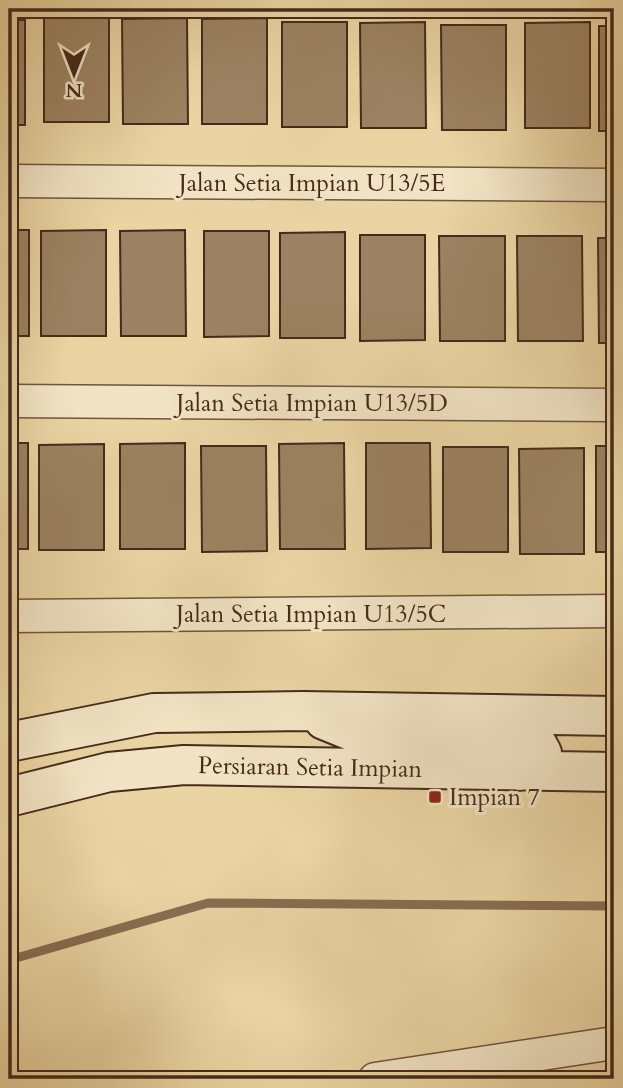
<svg xmlns="http://www.w3.org/2000/svg" width="623" height="1088" font-family="Cardo,serif">
  <style>
    .lines { fill: none; stroke-linecap: round; stroke-linejoin: round }
    .stream { stroke: #886d51; stroke-width: 9 }
    .building { fill: #9c8262; stroke: #472a1b; stroke-width: 2 }
    .street-casing { stroke: #70543d; stroke-width: 35 }
    .secondary-casing { stroke: #472a1b; stroke-width: 42 }
    .street { stroke: #f1e3c3; stroke-width: 32 }
    .secondary { stroke: #f1e3c3; stroke-width: 38 }
    .poi-dot { fill: #8f2418; stroke: #f1e3c3; stroke-width: 2.5 }
    .labels { text-anchor: middle; stroke-width: 6; stroke-linejoin: round; paint-order: stroke }
    .street-label { font-size: 24px; fill: #472a1b; stroke: #f1e3c3 }
    .poi-label { font-size: 24px; fill: #472a1b; stroke: #f1e3c3; text-anchor: start }
  </style>
  <rect width="100%" height="100%" fill="#ead4a3"/>
  <filter id="stains"><feTurbulence type="fractalNoise" baseFrequency=".00286" numOctaves="4"/><feColorMatrix values="0 0 0 0 .2 0 0 0 0 .09 0 0 0 0 .02 0 0 0 .5 -.17"/></filter>
  <radialGradient id="worn" r=".72"><stop offset=".6" stop-color="#630" stop-opacity="0"/><stop offset="1" stop-color="#630" stop-opacity=".3"/></radialGradient>
  <g class="lines">
    <path class="stream" d="M 9,960 L 208,903 L 614,906"/>
  </g>
  <path class="building" d="M 44,17 L 109,17 L 109,122 L 44,122 Z
    M 187,18 L 188,124 L 123,124 L 122,19 Z
    M 267,18 L 267,124 L 202,124 L 202,19 Z
    M 9,20 L 25,20 L 25,125 L 9,125 Z
    M 282,22 L 347,22 L 347,127 L 282,127 Z
    M 425,22 L 426,128 L 361,128 L 360,23 Z
    M 590,22 L 590,128 L 525,128 L 525,23 Z
    M 441,25 L 506,25 L 506,130 L 442,130 Z
    M 599,26 L 614,26 L 614,131 L 599,131 Z
    M 9,230 L 29,230 L 29,336 L 9,336 Z
    M 106,230 L 106,336 L 41,336 L 41,231 Z
    M 185,230 L 186,336 L 121,336 L 120,231 Z
    M 204,231 L 269,231 L 269,336 L 204,337 Z
    M 345,232 L 345,338 L 280,338 L 280,233 Z
    M 360,235 L 425,235 L 425,340 L 360,341 Z
    M 439,236 L 505,236 L 505,341 L 440,341 Z
    M 517,236 L 582,236 L 583,341 L 518,341 Z
    M 598,238 L 614,238 L 614,343 L 599,343 Z
    M 9,443 L 28,443 L 28,549 L 9,549 Z
    M 185,443 L 185,549 L 120,549 L 120,444 Z
    M 344,443 L 345,549 L 280,549 L 279,444 Z
    M 366,443 L 430,443 L 431,548 L 366,549 Z
    M 104,444 L 104,550 L 39,550 L 39,445 Z
    M 201,446 L 266,446 L 267,551 L 202,552 Z
    M 596,446 L 614,446 L 614,552 L 596,552 Z
    M 443,447 L 508,447 L 508,552 L 443,552 Z
    M 584,448 L 584,554 L 520,554 L 519,449 Z"/>
  <g class="lines">
    <defs>
      <path id="street" d="M 9,181 L 614,185
        M 9,401 L 614,405
        M 9,616 L 614,611
        M 375,1079 L 614,1043"/>
      <path id="secondary" d="M 324,720 L 371,739 L 472,743 L 522,739 L 537,744 L 542,753 L 537,761 L 519,771
        M 9,742 L 154,713 L 303,711 L 614,716
        M 9,797 L 109,772 L 184,765 L 614,772"/>
    </defs>
    <use href="#street" class="street-casing"/>
    <use href="#secondary" class="secondary-casing"/>
    <use href="#street" class="street"/>
    <use href="#secondary" class="secondary"/>
  </g>
  <rect class="poi-dot" x="428" y="790" width="14" height="14" rx="3.5"/>
  <g class="labels">
    <g class="street-label">
      <text x="312" y="191">Jalan Setia Impian U13/5E</text>
      <text x="312" y="411">Jalan Setia Impian U13/5D</text>
      <text x="311" y="622">Jalan Setia Impian U13/5C</text>
      <text transform="translate(310 767) rotate(1)" y="8">Persiaran Setia Impian</text>
    </g>
    <g class="poi-label">
      <text x="449" y="805">Impian 7</text>
    </g>
  </g>
  <rect width="623" height="1088" fill="none" stroke="#ead4a3" stroke-width="35"/>
  <rect x="10" y="10" width="602" height="1067" fill="none" stroke="#472a1b" stroke-width="3.5"/>
  <rect x="18" y="18" width="588" height="1053" fill="none" stroke="#472a1b" stroke-width="2"/>
  <g transform="translate(74 74) rotate(180)" stroke="#f1e3c3" stroke-width="5" paint-order="stroke">
  <path d="M0-5L12 26L0 18L-12 26Z" fill="#472a1b"/>
  <text y="-10" font-size="19" font-weight="bold" text-anchor="middle" fill="#472a1b">N</text>
  </g>
  <rect width="100%" height="100%" filter="url(#stains)"/>
  <rect width="100%" height="100%" fill="url(#worn)"/>
</svg>
